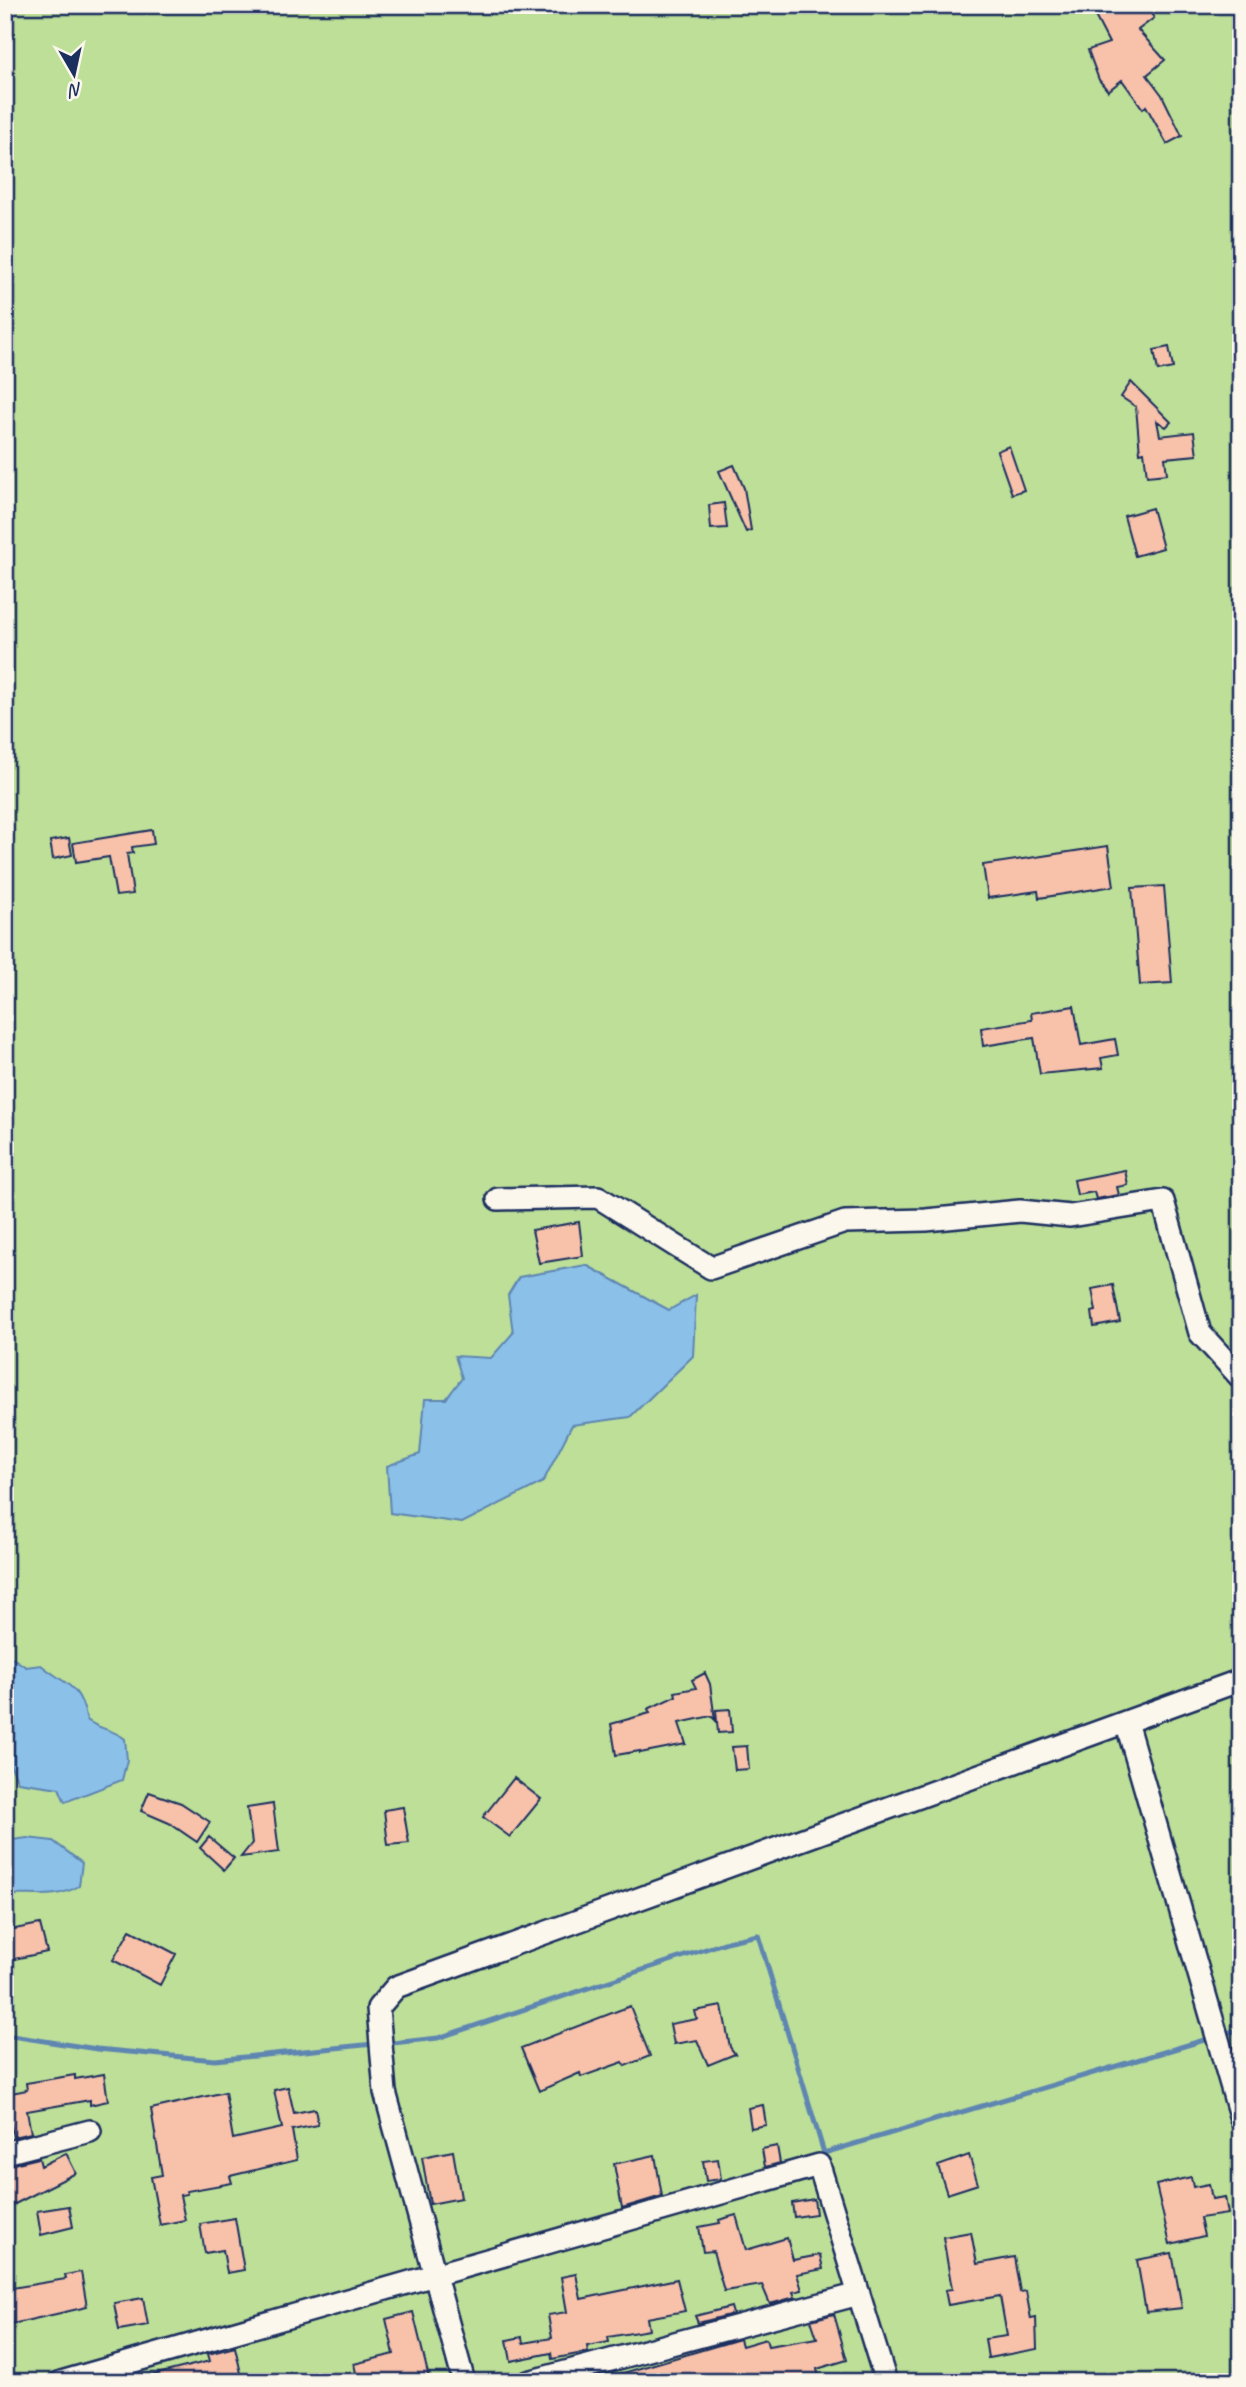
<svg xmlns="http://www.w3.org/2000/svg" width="1246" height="2387" font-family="Caveat,sans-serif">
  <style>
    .green { fill: #bddf98; stroke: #6c877b; stroke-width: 2 }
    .water { fill: #8bc0e8; stroke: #5e86b1; stroke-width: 2 }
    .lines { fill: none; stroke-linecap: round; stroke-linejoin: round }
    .stream { stroke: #5e86b1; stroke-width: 5 }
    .building { fill: #f7c1aa; stroke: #1b2f5e; stroke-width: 2 }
    .minor-casing { stroke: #1b2f5e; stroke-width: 26 }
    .minor { stroke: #fbf7ec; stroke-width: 21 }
  </style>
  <rect width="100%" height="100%" fill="#fbf7ec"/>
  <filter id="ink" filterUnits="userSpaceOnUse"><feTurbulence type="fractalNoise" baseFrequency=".0143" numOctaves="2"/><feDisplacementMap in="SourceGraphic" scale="14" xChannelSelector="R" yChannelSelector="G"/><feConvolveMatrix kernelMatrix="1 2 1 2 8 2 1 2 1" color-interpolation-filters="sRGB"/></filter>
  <g filter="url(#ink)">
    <path class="green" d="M 5,5 L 1241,5 L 1241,2382 L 5,2382 Z"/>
    <path class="water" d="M 586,1265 L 669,1310 L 696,1295 L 693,1356 L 630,1417 L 572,1425 L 543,1482 L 462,1523 L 390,1513 L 387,1466 L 420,1454 L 425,1399 L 446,1399 L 462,1378 L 455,1356 L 491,1358 L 513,1333 L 508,1295 L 519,1277 Z
      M 5,1657 L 11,1657 L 26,1667 L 41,1665 C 67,1686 79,1683 87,1720 C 100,1730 113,1729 125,1739 L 127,1760 L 122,1780 L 65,1802 L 59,1788 L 18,1782 L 5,1753 Z
      M 27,1838 L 53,1841 L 82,1863 L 79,1886 C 55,1900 32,1893 5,1895 L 5,1841 Z"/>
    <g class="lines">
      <path class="stream" d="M 5,2035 L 97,2049 L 215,2060 L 374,2044
        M 1220,2035 L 1241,2029
        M 384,2044 L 438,2038 L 730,1941 L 758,1935 L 824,2153 L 1211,2038"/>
    </g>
    <path class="building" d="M 1109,5 L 1145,5 L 1154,18 L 1138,30 L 1165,60 L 1147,75 L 1162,95 L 1182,136 L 1167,144 L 1146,106 L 1143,109 L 1122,80 L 1108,91 L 1099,80 L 1088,50 L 1109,43 L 1095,16 Z
      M 1169,347 L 1173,368 L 1158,371 L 1154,350 Z
      M 1131,382 L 1171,422 L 1166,427 L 1157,421 L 1160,436 L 1194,432 L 1197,455 L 1165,458 L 1167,474 L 1147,476 L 1144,452 L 1140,453 L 1136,407 L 1121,397 Z
      M 1009,446 L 1024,490 L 1012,494 L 997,451 Z
      M 734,465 L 744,488 L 751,530 L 746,532 L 719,471 Z
      M 724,503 L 727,528 L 711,529 L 709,505 Z
      M 1152,508 L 1163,548 L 1135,556 L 1124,516 Z
      M 152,830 L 154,844 L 132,847 L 133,853 L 127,854 L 133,894 L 116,896 L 109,857 L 76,862 L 73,843 Z
      M 69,838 L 72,855 L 53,859 L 50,841 Z
      M 1108,846 L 1114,886 L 1039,898 L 1038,891 L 988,898 L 983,865 Z
      M 1164,886 L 1172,983 L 1140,985 L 1132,888 Z
      M 1074,1006 L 1081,1045 L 1115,1039 L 1118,1055 L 1101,1058 L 1103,1068 L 1040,1074 L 1034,1038 L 983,1046 L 981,1028 L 1032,1020 L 1031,1013 Z
      M 1125,1170 L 1128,1185 L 1117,1187 L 1119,1195 L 1096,1199 L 1094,1192 L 1077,1195 L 1074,1180 Z
      M 579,1222 L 583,1256 L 539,1263 L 532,1230 Z
      M 1113,1285 L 1120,1322 L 1094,1327 L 1092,1312 L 1096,1311 L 1092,1289 Z
      M 705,1673 L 710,1684 L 715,1720 L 711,1716 L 679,1723 L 686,1744 L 640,1753 L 640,1751 L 616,1755 L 611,1724 L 650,1713 L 648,1709 L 676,1696 L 675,1692 L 696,1688 L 692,1680 Z
      M 730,1709 L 732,1732 L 718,1733 L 716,1710 Z
      M 747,1746 L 749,1769 L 735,1770 L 732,1747 Z
      M 514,1778 L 541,1799 L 510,1837 L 483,1817 Z
      M 149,1792 L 181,1803 L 210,1822 L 197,1842 L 169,1823 L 141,1811 Z
      M 273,1804 L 279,1852 L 241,1857 L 252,1843 L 247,1808 Z
      M 403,1807 L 409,1843 L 388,1845 L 384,1810 Z
      M 209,1837 L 234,1858 L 224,1870 L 200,1848 Z
      M 40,1924 L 47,1952 L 5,1961 L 5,1931 Z
      M 130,1930 L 176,1954 L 160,1985 L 113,1960 Z
      M 630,2006 L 650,2056 L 625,2066 L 623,2062 L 581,2077 L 580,2073 L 539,2091 L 521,2048 Z
      M 722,2006 L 730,2047 L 735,2054 L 708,2065 L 697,2040 L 674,2044 L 670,2024 L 697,2019 L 695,2011 Z
      M 104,2074 L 108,2101 L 90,2105 L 90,2100 L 27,2111 L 31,2133 L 13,2137 L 6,2094 L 27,2090 L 26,2083 L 75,2075 L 75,2079 Z
      M 288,2087 L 294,2113 L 315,2109 L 318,2125 L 292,2130 L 297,2160 L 230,2176 L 232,2183 L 187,2191 L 187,2194 L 180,2195 L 185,2220 L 160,2225 L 151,2177 L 162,2175 L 151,2109 L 225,2092 L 233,2139 L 282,2128 L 274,2090 Z
      M 763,2105 L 766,2125 L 751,2128 L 748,2108 Z
      M 777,2146 L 780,2163 L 765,2167 L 762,2149 Z
      M 453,2151 L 461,2198 L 430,2204 L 422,2157 Z
      M 66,2153 L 76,2173 L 5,2209 L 5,2166 L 39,2158 L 41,2166 Z
      M 655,2155 L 662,2196 L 622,2208 L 614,2164 Z
      M 969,2155 L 978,2184 L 947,2194 L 938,2166 Z
      M 718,2159 L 721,2179 L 706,2181 L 703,2161 Z
      M 1191,2177 L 1193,2187 L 1209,2184 L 1212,2199 L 1225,2197 L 1228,2214 L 1200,2218 L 1204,2236 L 1170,2244 L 1156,2185 Z
      M 814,2199 L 816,2214 L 794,2217 L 792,2203 Z
      M 69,2206 L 73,2227 L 41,2235 L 37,2211 Z
      M 736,2215 L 746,2250 L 787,2238 L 793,2260 L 820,2255 L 823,2269 L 797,2274 L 802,2290 L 793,2292 L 795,2297 L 770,2304 L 762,2285 L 724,2291 L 713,2251 L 703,2252 L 699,2227 L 720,2223 L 719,2220 Z
      M 235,2218 L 244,2270 L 227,2273 L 223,2250 L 205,2253 L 200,2224 Z
      M 971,2232 L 977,2264 L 1014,2257 L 1020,2292 L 1026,2291 L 1031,2319 L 1036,2318 L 1037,2349 L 988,2358 L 985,2339 L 1007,2336 L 1000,2296 L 948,2305 L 945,2290 L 952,2289 L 943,2237 Z
      M 1172,2253 L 1182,2308 L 1146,2312 L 1137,2260 Z
      M 81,2272 L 87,2307 L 12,2324 L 6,2289 L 66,2279 L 65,2275 Z
      M 576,2274 L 581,2299 L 677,2279 L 685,2311 L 647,2318 L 649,2330 L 608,2337 L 609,2342 L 587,2346 L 588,2352 L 552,2359 L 551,2353 L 511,2361 L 507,2340 L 522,2337 L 523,2343 L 552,2338 L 548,2315 L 567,2312 L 561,2277 Z
      M 143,2298 L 148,2325 L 119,2330 L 114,2303 Z
      M 731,2307 L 733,2314 L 698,2323 L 695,2316 Z
      M 413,2312 L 430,2382 L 358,2382 L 354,2364 L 394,2354 L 386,2319 Z
      M 834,2314 L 847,2360 L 817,2369 L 820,2382 L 606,2382 L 606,2378 L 740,2339 L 742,2346 L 766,2339 L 768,2346 L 817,2338 L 811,2320 Z
      M 235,2347 L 243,2382 L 150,2382 L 149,2376 L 210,2361 L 208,2354 Z"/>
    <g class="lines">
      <defs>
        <path id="minor" d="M 498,1199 L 598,1197 L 711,1268 L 845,1222 L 926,1220 L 1020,1211 L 1070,1216 L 1163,1201 L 1200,1333 L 1241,1378
          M 1126,1722 L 1241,2119
          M 5,2153 L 90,2131
          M 61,2382 L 819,2165 L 886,2382
          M 464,2382 L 385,2092 L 378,2008 L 396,1987 L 1241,1680
          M 528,2382 L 859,2294"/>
      </defs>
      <use href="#minor" class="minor-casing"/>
      <use href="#minor" class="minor"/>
    </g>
  </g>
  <rect width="1246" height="2387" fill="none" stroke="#fbf7ec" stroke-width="28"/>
  <rect x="14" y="14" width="1218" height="2359" fill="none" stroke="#1b2f5e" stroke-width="2.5" filter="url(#ink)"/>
  <g transform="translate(74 74) rotate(171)" stroke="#fbf7ec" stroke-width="5" paint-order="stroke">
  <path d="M0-5L12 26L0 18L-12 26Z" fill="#1b2f5e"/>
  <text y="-10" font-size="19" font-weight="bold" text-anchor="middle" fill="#1b2f5e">N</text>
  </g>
</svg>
